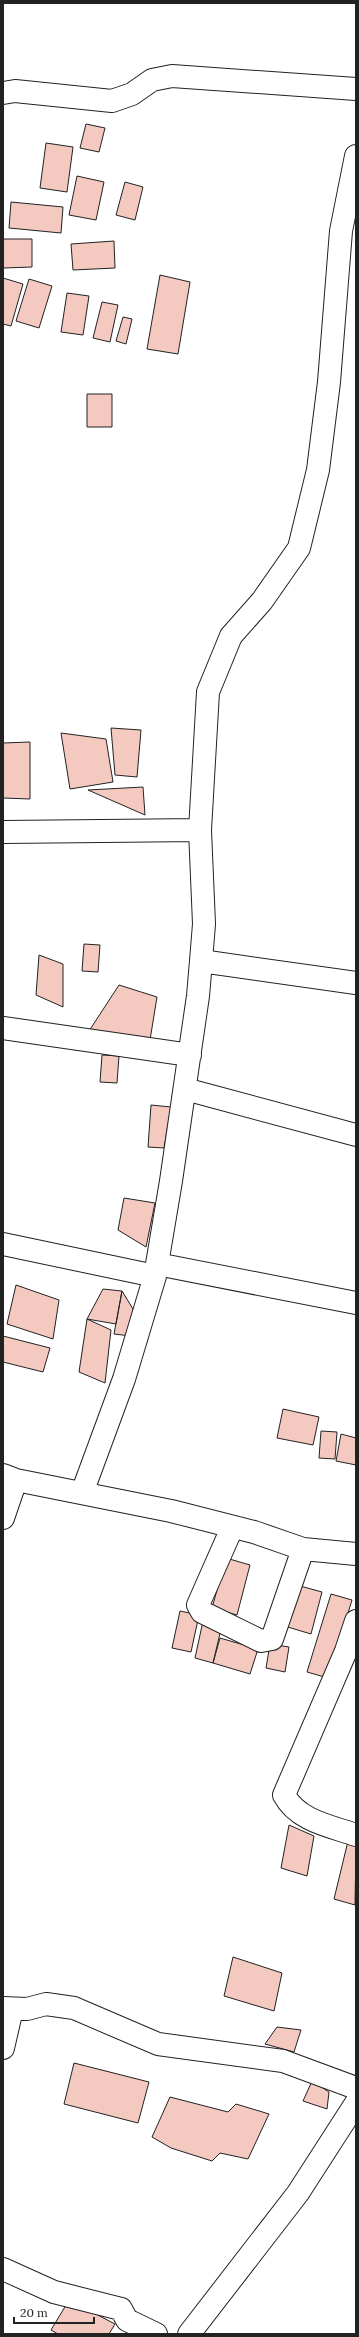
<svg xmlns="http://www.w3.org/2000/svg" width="359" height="2337" font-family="Lora,serif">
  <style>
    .building { fill: #f3c9c0; stroke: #222 }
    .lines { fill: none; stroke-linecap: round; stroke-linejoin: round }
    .street-casing { stroke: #222; stroke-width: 24 }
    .street { stroke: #fff; stroke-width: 22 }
  </style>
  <rect width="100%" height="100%" fill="#fff"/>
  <path class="building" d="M 86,124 L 105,128 L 99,152 L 80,148 Z
    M 46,143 L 73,147 L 67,192 L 40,188 Z
    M 77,176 L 104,182 L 96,220 L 69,215 Z
    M 125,182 L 143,187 L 135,220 L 116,215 Z
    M 11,202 L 63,207 L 61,233 L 9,228 Z
    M 3,239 L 32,239 L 32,267 L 3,268 Z
    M 114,241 L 115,268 L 73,270 L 71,244 Z
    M 160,275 L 190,282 L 178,354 L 147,349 Z
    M 3,278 L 23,284 L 11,326 L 3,324 Z
    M 29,279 L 52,286 L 39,328 L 16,321 Z
    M 67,293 L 89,296 L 83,335 L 61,332 Z
    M 102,302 L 118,305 L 110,342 L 93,338 Z
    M 123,317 L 132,319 L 126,344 L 116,341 Z
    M 87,394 L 112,394 L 112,427 L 87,427 Z
    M 111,728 L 141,730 L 137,777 L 115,775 Z
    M 61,733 L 106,739 L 113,782 L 70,789 Z
    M 30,742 L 30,799 L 3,798 L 3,743 Z
    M 143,787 L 145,815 L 88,790 Z
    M 84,944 L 100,945 L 98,972 L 82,971 Z
    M 39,955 L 63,964 L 63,1007 L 36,995 Z
    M 119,985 L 157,997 L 150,1040 L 89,1031 Z
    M 102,1055 L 119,1056 L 117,1083 L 100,1082 Z
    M 151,1105 L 171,1107 L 164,1148 L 148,1147 Z
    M 124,1198 L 155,1203 L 146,1247 L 118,1230 Z
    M 16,1285 L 59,1300 L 53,1339 L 7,1324 Z
    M 103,1289 L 122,1291 L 116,1324 L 87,1319 Z
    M 122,1291 L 133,1309 L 131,1336 L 114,1334 Z
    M 87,1319 L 111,1330 L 105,1383 L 79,1372 Z
    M 3,1336 L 50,1348 L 43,1372 L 3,1362 Z
    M 283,1409 L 319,1417 L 313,1445 L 277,1438 Z
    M 321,1431 L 337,1432 L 335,1459 L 319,1458 Z
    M 341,1434 L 356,1438 L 356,1465 L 336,1461 Z
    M 226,1558 L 250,1565 L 237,1615 L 212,1608 Z
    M 293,1584 L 322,1592 L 311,1634 L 281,1625 Z
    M 331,1594 L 352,1600 L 328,1678 L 307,1672 Z
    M 180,1611 L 199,1615 L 191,1652 L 172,1648 Z
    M 203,1621 L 222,1625 L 213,1663 L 195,1658 Z
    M 220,1638 L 258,1649 L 250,1674 L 213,1663 Z
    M 270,1644 L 289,1647 L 285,1672 L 266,1668 Z
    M 289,1825 L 314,1836 L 307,1876 L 281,1868 Z
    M 348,1841 L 356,1845 L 355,1905 L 334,1899 Z
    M 233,1957 L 282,1973 L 274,2011 L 224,1996 Z
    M 277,2027 L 301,2030 L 294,2052 L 265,2044 Z
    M 74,2063 L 149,2082 L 138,2123 L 64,2104 Z
    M 312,2081 L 329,2092 L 327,2109 L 303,2101 Z
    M 170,2097 L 228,2112 L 236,2104 L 269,2114 L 248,2159 L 220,2153 L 212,2161 L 171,2148 L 152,2137 Z
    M 69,2300 L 115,2324 L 109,2334 L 58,2334 L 51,2330 Z"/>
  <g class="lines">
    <defs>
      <path id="street" d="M 3,93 L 15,91 L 112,101 L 132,94 L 152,80 L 172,76 L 356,89
        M 3,832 L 200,830
        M 201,961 L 356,983
        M 3,1028 L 190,1055
        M 185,1089 L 356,1135
        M 3,1244 L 155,1276
        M 157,1264 L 356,1303
        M 3,1475 L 16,1480 L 171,1511 L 254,1532 L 303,1549 L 356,1554
        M 82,1493 L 124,1379 L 155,1276 L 171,1181 L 198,996 L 201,961 L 204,924 L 200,830 L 208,692 L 231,636 L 262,601 L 299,548 L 318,470 L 329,382 L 341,231 L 356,156
        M 3,1518 L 16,1480
        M 232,1528 L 198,1605 L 202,1612 L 261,1641 L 272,1639 L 303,1549
        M 356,1621 L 346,1651 L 284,1795 C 298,1821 330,1826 356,1835
        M 3,2008 L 27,2009 L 46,2004 L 74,2008 L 158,2044 L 283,2061 L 356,2088
        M 3,2048 L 12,2009
        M 3,2269 L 54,2292 L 121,2309 L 127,2320 L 156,2334
        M 189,2334 L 298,2193 L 356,2103"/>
    </defs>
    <use href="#street" class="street-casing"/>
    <use href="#street" class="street"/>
  </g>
  <rect width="359" height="2337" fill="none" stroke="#222222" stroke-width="8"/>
  <path d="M14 2317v6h80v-6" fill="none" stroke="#222222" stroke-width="2"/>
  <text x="20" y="2317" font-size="12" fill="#222222" stroke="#ffffff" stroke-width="3" paint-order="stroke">20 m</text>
</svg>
